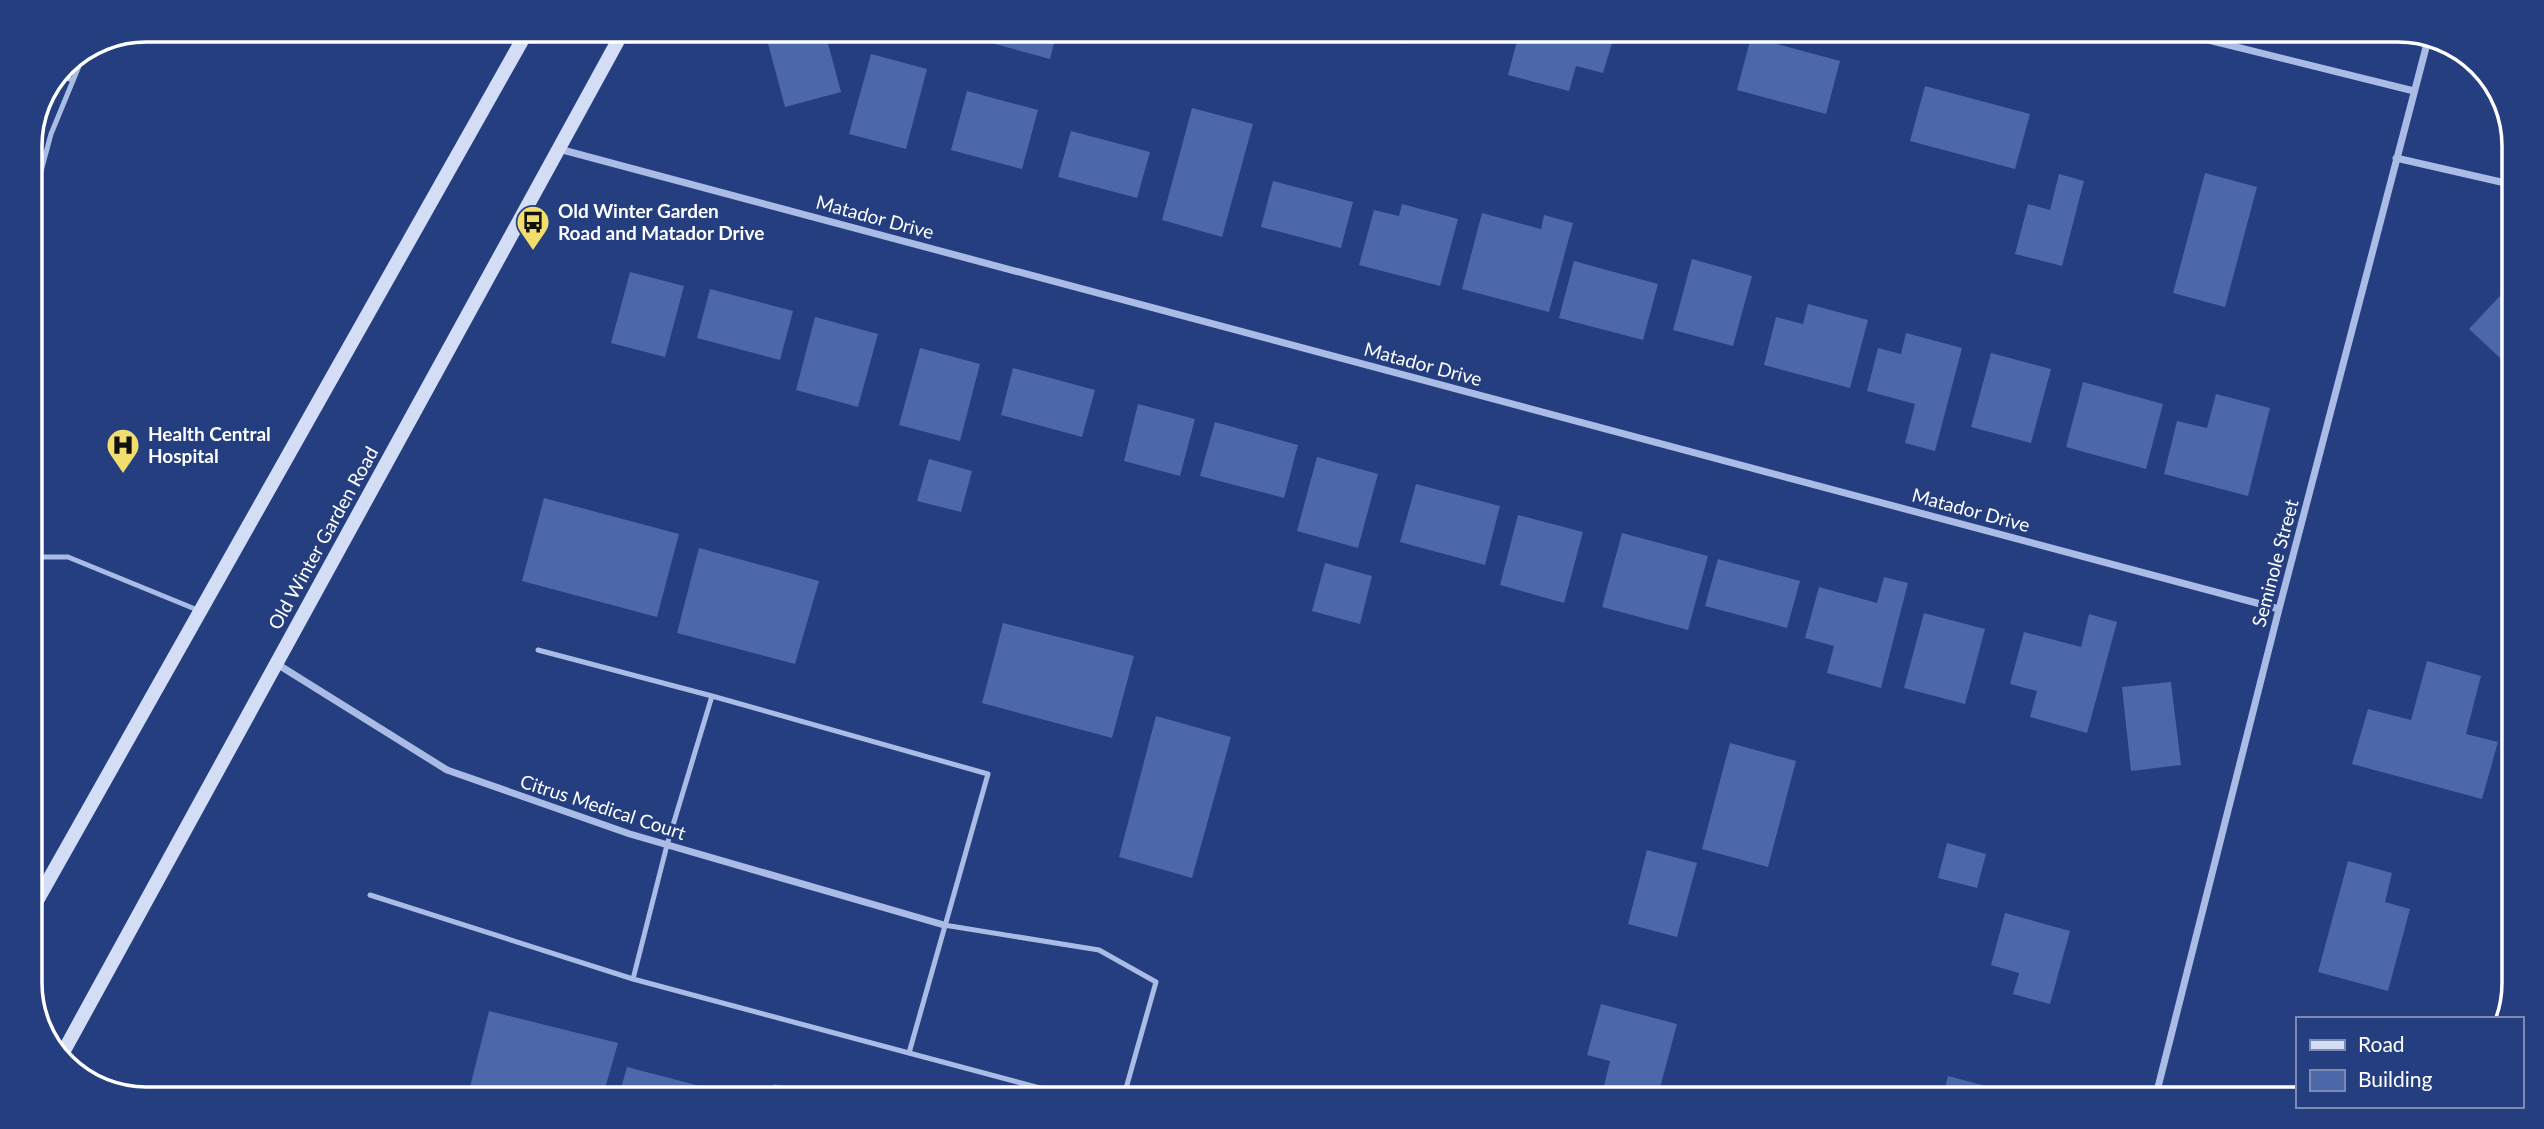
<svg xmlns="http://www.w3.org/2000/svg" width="2544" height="1129" font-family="Lato,sans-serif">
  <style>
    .building { fill: #4c68a8 }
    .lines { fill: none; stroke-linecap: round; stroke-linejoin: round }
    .service { stroke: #aabce6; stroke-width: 5 }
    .minor { stroke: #aabce6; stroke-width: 7 }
    .secondary { stroke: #d3ddf5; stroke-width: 14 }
    .labels { text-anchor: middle; stroke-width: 6; stroke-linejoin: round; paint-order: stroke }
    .poi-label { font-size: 19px; font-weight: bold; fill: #fff; stroke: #243e7f; text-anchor: start }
    .street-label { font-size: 19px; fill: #fff; stroke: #243e7f }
    .rim { fill: none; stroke: #fff; stroke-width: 3.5 }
  </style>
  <rect width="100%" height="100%" fill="#243e7f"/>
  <path class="building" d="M 1519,33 L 1615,33 L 1603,73 L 1576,66 L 1569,91 L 1508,75 Z
    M 1370,34 L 1407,34 L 1404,44 Z
    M 998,35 L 1056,35 L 1050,59 L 995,44 Z
    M 766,36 L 826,36 L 841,92 L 785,107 Z
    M 1751,37 L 1840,61 L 1826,114 L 1737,90 Z
    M 871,54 L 927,69 L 906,149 L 849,134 Z
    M 1925,86 L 2030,114 L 2015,169 L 1910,141 Z
    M 967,91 L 1038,110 L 1022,169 L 951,150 Z
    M 1192,108 L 1253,124 L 1222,237 L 1162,220 Z
    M 1071,131 L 1150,152 L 1137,198 L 1058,177 Z
    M 2205,173 L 2257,187 L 2225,307 L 2173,293 Z
    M 2059,174 L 2084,181 L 2062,266 L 2015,254 L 2028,204 L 2050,210 Z
    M 1273,181 L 1353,202 L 1341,248 L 1261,227 Z
    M 1402,204 L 1458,219 L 1440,286 L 1359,265 L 1374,210 L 1399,216 Z
    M 1482,213 L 1541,229 L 1544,215 L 1573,223 L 1549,312 L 1462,289 Z
    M 1692,259 L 1752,276 L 1733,346 L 1673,330 Z
    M 1574,261 L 1658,284 L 1643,340 L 1559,318 Z
    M 630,272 L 684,286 L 665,357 L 611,343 Z
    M 2513,282 L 2512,369 L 2469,329 Z
    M 710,289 L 793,311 L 780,360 L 697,338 Z
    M 1808,304 L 1868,320 L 1850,388 L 1764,365 L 1776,317 L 1803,324 Z
    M 815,317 L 878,334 L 858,407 L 796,390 Z
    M 1906,333 L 1962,348 L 1935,451 L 1905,443 L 1915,404 L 1867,391 L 1878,348 L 1901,354 Z
    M 920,348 L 980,364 L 960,441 L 899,425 Z
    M 1991,353 L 2051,369 L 2031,443 L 1971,427 Z
    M 1013,368 L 1095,390 L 1082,437 L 1001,415 Z
    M 2083,382 L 2163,404 L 2146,469 L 2066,447 Z
    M 2216,394 L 2270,408 L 2248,496 L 2164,474 L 2177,421 L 2207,428 Z
    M 1138,404 L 1195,419 L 1180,476 L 1124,461 Z
    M 1215,422 L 1298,445 L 1284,498 L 1200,476 Z
    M 1317,457 L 1378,474 L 1358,548 L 1297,531 Z
    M 929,459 L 972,471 L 961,512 L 917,501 Z
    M 1416,484 L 1500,506 L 1485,565 L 1400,542 Z
    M 544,498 L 679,534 L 657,617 L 522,581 Z
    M 1518,515 L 1583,532 L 1564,603 L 1500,585 Z
    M 1622,533 L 1708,556 L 1688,630 L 1602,607 Z
    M 699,548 L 819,581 L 795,664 L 677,633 Z
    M 1718,559 L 1800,581 L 1787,628 L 1705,606 Z
    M 1325,563 L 1372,576 L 1360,624 L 1312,611 Z
    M 1884,577 L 1908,583 L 1881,688 L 1827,673 L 1834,646 L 1805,638 L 1819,587 L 1877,603 Z
    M 1924,613 L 1985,629 L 1965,704 L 1904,688 Z
    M 2089,614 L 2117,622 L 2087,733 L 2030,717 L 2037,691 L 2010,684 L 2024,632 L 2081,647 Z
    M 1003,623 L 1134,656 L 1112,738 L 982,703 Z
    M 2427,661 L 2481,676 L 2466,734 L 2498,742 L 2482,799 L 2352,764 L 2368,709 L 2411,720 Z
    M 2171,682 L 2181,765 L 2131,771 L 2122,687 Z
    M 1156,716 L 1231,737 L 1192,878 L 1119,857 Z
    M 1730,743 L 1796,761 L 1768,867 L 1702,849 Z
    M 1947,843 L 1986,854 L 1977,888 L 1938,878 Z
    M 1647,850 L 1697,863 L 1677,937 L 1628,924 Z
    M 2348,861 L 2392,873 L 2385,902 L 2410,909 L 2388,991 L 2318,972 Z
    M 2005,913 L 2070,931 L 2050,1004 L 2013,994 L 2019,973 L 1991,965 Z
    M 1601,1004 L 1677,1024 L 1657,1099 L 1601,1099 L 1610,1061 L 1587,1055 Z
    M 489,1011 L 618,1043 L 602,1099 L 514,1099 L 470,1087 Z
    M 627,1067 L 746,1098 L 746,1099 L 618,1099 Z
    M 1948,1076 L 2031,1098 L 2031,1099 L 1942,1099 Z
    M 774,1084 L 830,1098 L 830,1099 L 770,1099 Z"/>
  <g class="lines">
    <path class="service" d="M 60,73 L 73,81
      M 30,212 L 51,134 L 86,49
      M 30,557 L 68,557 L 200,611
      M 538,650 L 712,696
      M 712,696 L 988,774 L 909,1053 L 633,979 L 667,845 Z
      M 370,895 L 633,979
      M 944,925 L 1099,950 L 1156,982 L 1123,1099
      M 909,1053 L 1081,1099"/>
    <path class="minor" d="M 2172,31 L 2414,91
      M 559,149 L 2279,609
      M 2396,158 L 2514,185
      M 277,664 L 447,770 L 630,834 L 944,925
      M 2155,1099 L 2279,609 L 2429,36"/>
    <path class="secondary" d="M 30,913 L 524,37
      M 60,1058 L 620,37"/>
  </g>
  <defs>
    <symbol id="bus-pin" viewBox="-11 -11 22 30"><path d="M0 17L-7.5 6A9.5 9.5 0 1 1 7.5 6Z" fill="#f1de6d" stroke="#243e7f"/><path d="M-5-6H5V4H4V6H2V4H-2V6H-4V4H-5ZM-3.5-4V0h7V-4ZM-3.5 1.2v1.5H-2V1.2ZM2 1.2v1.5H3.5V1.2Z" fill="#111"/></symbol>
    <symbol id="hospital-pin" viewBox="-11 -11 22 30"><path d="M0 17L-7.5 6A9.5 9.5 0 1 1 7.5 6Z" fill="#f1de6d" stroke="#243e7f"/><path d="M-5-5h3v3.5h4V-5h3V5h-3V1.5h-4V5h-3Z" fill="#111"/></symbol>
  </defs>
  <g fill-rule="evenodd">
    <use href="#bus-pin" x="514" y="203" width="38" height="52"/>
    <use href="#hospital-pin" x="104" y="426" width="38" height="52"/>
  </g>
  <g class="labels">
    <g class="poi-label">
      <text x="558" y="218">Old Winter Garden<tspan x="558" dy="22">Road and Matador Drive</tspan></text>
      <text x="148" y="441">Health Central<tspan x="148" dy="22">Hospital</tspan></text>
    </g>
    <g class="street-label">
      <text transform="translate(875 217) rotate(15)" y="7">Matador Drive</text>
      <text transform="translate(1423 364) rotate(15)" y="7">Matador Drive</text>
      <text transform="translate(1971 510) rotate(15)" y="7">Matador Drive</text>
      <text transform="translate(323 538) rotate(-61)" y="7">Old Winter Garden Road</text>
      <text transform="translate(2275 563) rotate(-75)" y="7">Seminole Street</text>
      <text transform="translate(603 807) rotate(18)" y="7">Citrus Medical Court</text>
    </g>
  </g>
  <path d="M0 0H2544V1129H0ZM146 42H2398A104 104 0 0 1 2502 146V983A104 104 0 0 1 2398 1087H146A104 104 0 0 1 42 983V146A104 104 0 0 1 146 42Z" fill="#243e7f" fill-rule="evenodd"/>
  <path class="rim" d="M146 42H2398A104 104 0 0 1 2502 146V983A104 104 0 0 1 2398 1087H146A104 104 0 0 1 42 983V146A104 104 0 0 1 146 42Z"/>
  <rect x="2296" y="1017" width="228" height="91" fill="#243e7f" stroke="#7c8bb2" stroke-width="2"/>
  <rect x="2310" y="1040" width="35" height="10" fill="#d3ddf5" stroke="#7c8bb2" stroke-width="2"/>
  <text x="2358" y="1052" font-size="21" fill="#ffffff">Road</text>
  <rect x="2310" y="1070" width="35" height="21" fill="#4c68a8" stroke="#7c8bb2" stroke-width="2"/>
  <text x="2358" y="1087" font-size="21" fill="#ffffff">Building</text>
</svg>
